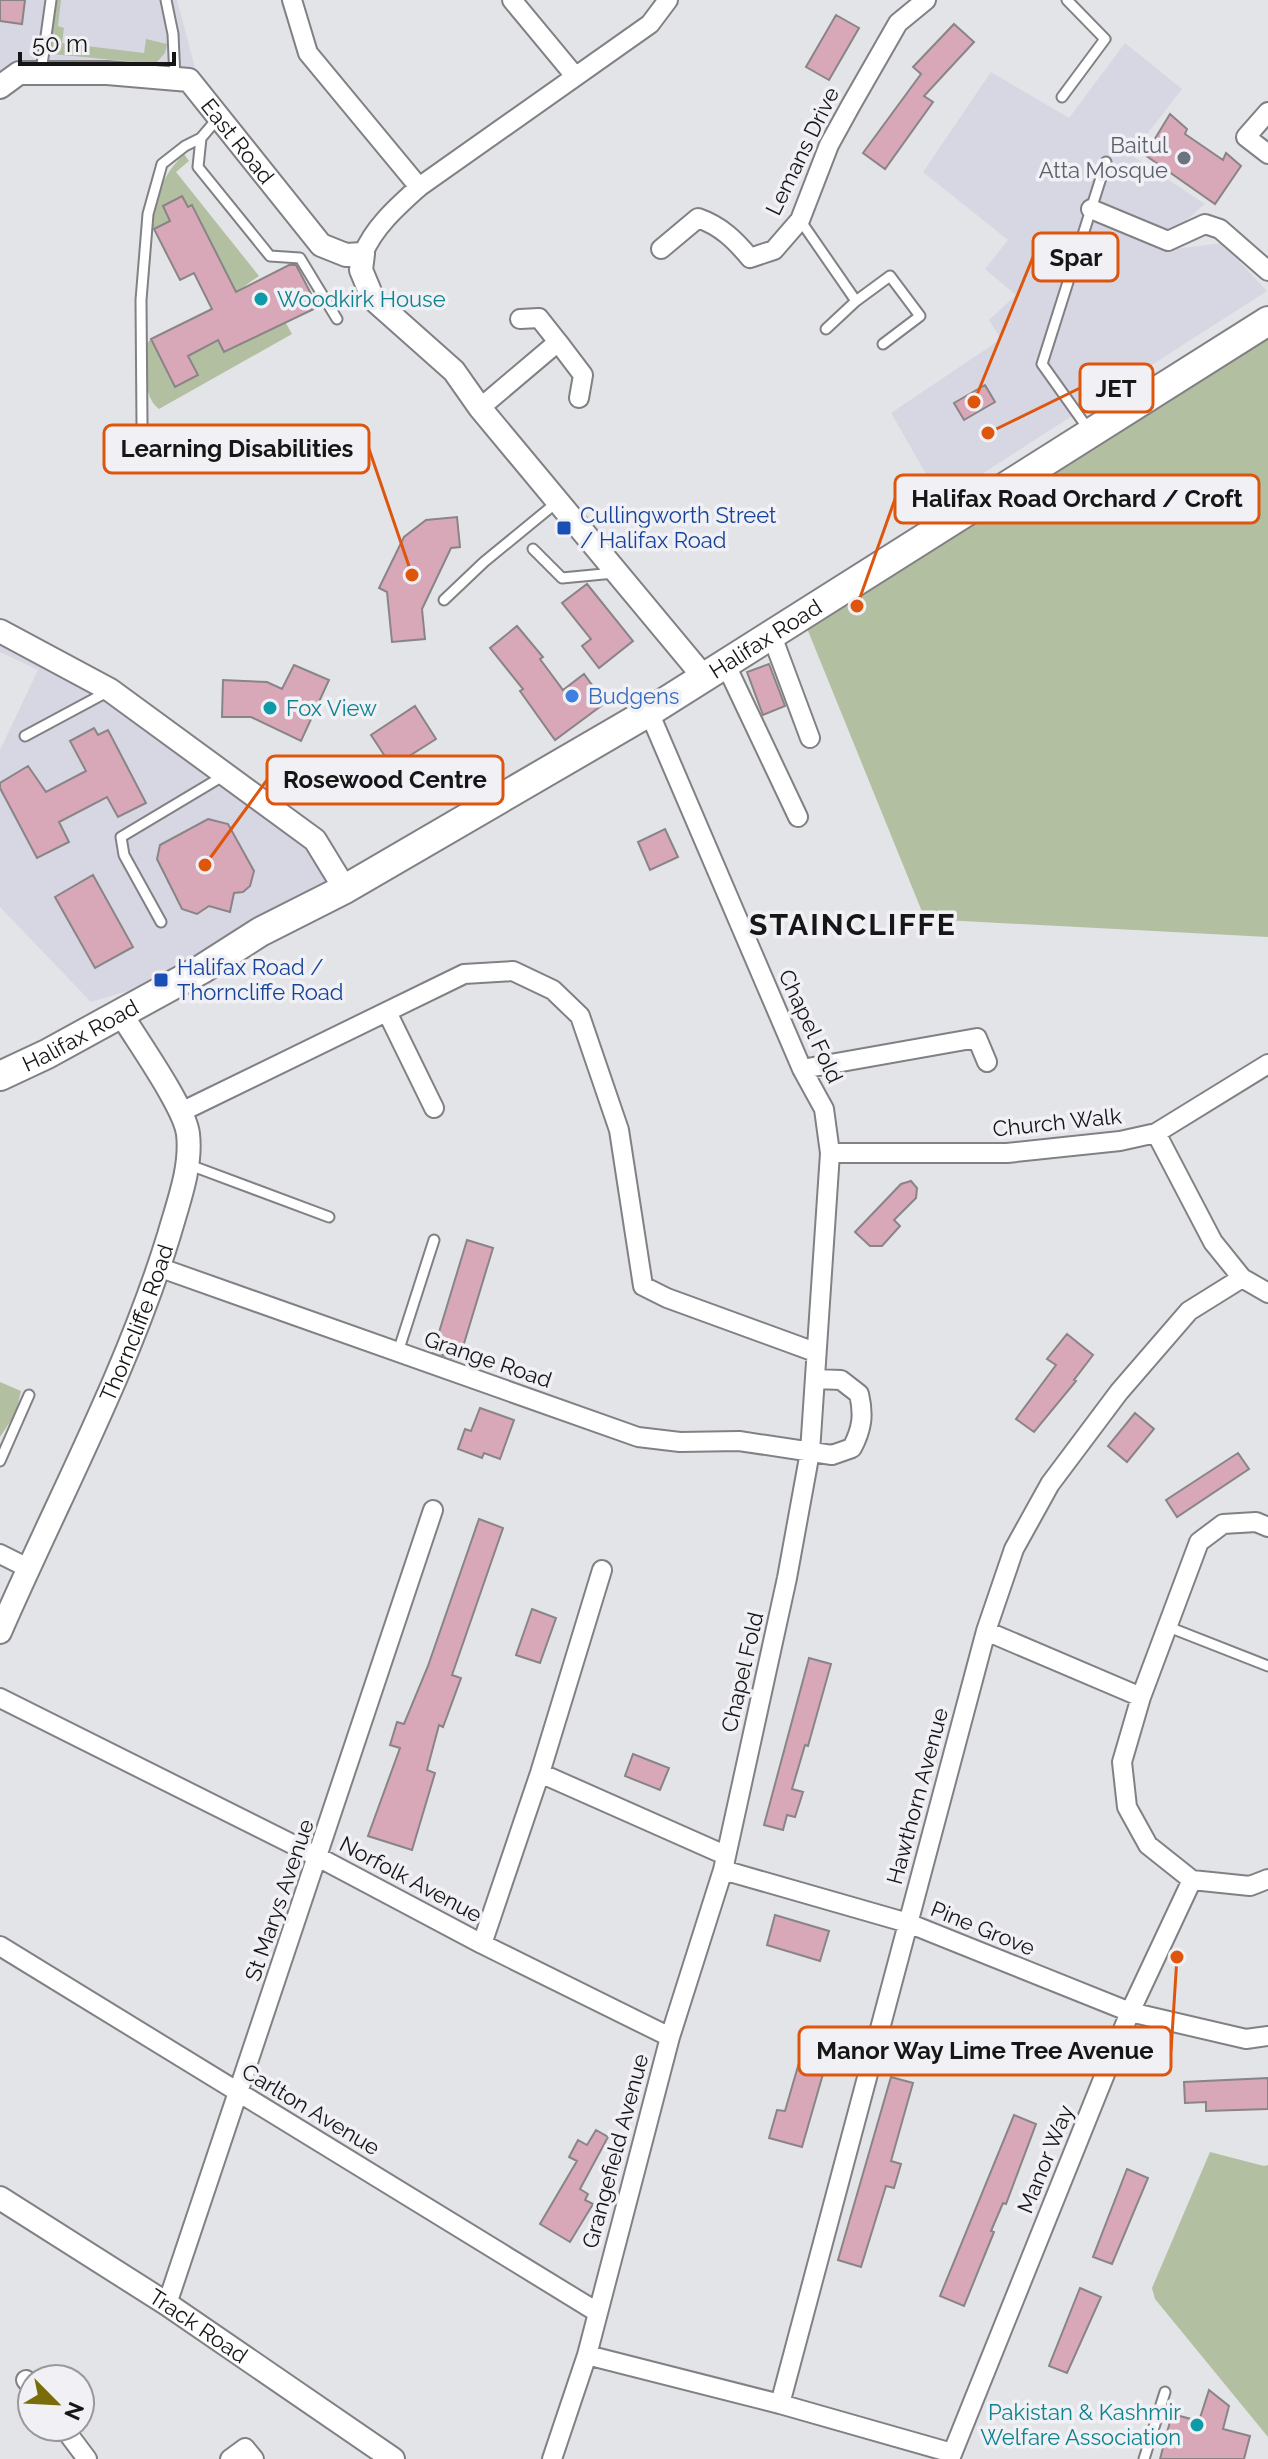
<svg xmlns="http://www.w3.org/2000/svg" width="1268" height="2459" font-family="Raleway,sans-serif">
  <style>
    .built { fill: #d7d7e3 }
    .green { fill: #b3bfa1 }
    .building { fill: #d8a8b8; stroke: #898486; stroke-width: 2 }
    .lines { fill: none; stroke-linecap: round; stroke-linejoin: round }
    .service-casing { stroke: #818185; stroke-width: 13 }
    .minor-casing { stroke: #818185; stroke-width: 22 }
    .tertiary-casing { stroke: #818185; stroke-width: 26 }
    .primary-casing { stroke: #818185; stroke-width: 32 }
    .service { stroke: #fff; stroke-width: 9 }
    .minor { stroke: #fff; stroke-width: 18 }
    .tertiary { stroke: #fff; stroke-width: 22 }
    .primary { stroke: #fff; stroke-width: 28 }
    .worship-dot { fill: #6b7280; stroke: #f1f1f5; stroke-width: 3 }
    .culture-dot { fill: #0f9aa8; stroke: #f1f1f5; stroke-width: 3 }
    .transit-dot { fill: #1a4fb4; stroke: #f1f1f5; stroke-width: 3 }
    .shop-dot { fill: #3f7fe0; stroke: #f1f1f5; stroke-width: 3 }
    .labels { text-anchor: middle; stroke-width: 7; stroke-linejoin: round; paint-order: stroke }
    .street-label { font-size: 22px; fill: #161617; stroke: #f1f1f5 }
    .worship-label { font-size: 22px; fill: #5b616d; stroke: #f1f1f5; text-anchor: end }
    .culture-label { font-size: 22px; fill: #0d838f; stroke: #f1f1f5; text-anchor: start }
    .transit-label { font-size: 22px; fill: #164399; stroke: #f1f1f5; text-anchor: start }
    .shop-label { font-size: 22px; fill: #366cbe; stroke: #f1f1f5; text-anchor: start }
    .district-label { font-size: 30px; font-weight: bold; letter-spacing: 2px; fill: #161617; stroke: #f1f1f5 }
    .leader { fill: none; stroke: #de560d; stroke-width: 3 }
    .callout-dot { fill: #de560d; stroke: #f1f1f5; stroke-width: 3 }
    .callout { fill: #f1f1f5; stroke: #de560d; stroke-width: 3 }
    .callout-label { font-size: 24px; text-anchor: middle; font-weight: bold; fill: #161617 }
  </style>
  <rect width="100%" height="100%" fill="#e3e4e8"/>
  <path class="built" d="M 0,0 L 177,0 L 197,75 L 41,73 L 0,87 Z
    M 1125,43 L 1182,89 L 1131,155 L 1205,204 L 1159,244 L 1175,249 L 1222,243 L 1267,291 L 941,500 L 891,413 L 1001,339 L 989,320 L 1016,295 L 985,269 L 1008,240 L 923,172 L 991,72 L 1069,118 Z
    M 0,631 L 93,680 L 315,840 L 345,889 L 202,969 L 91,1002 L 0,907 L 0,750 L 38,670 L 0,652 Z"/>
  <path class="green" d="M 55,0 L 61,0 L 58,26 L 64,28 L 62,43 L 144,53 L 146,39 L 167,44 L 165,53 L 155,64 L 52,54 L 49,42 Z
    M 184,154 L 189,161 L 176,172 L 259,276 L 236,292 L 193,205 L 188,207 L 182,197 L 163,206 L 170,221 L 154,229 L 151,226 C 157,195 161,177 184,154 Z
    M 282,316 L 292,334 L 159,409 C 141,396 147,362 147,343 L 151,339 L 175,387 L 198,375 L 188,356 L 218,340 L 225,352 L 268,331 Z
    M 1268,321 L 1268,937 L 925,919 L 802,616 Z
    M 0,1382 L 21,1391 L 16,1413 L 0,1437 Z
    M 1210,2152 L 1264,2166 L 1268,2165 L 1268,2437 L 1155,2299 L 1152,2288 Z"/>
  <path class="building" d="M 0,0 L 25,0 L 22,24 L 0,21 Z
    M 836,15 L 859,28 L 829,80 L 806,67 Z
    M 954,24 L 974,42 L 924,96 L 933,102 L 885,169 L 863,153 L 921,74 L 913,67 Z
    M 1170,114 L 1187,129 L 1185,134 L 1223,160 L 1226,153 L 1241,166 L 1215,204 L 1145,155 Z
    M 182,196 L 188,207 L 192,205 L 236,292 L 289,265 L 296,265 L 318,307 L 224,352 L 218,340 L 188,356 L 198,375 L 175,387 L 151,339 L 212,309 L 194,273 L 180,280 L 154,229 L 170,221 L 163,206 Z
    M 985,385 L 995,402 L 964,420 L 954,403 Z
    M 457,517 L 460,547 L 451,548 L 422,609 L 425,639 L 392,642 L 387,592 L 379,588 L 404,537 L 426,520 Z
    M 587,584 L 633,641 L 599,668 L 582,646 L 591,639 L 562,603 Z
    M 517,626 L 543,657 L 540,659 L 563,690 L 584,674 L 605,703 L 555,740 L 520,691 L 523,689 L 490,648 Z
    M 769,664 L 785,706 L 763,715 L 747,672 Z
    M 294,665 L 329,680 L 301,741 L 251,717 L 222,717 L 223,680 L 267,682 L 282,689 Z
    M 415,706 L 436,739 L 392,767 L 371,735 Z
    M 94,728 L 98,735 L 108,730 L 146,803 L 118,817 L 107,797 L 59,822 L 69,842 L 37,858 L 0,788 L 0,783 L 28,766 L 46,792 L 86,771 L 70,741 Z
    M 208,819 L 228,824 L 254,871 L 250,886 L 243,892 L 234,893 L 230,912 L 209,906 L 197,914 L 182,909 L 157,859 L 160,845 Z
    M 665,829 L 678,857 L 650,870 L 638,842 Z
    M 93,875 L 133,947 L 95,968 L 55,897 Z
    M 911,1181 L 917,1188 L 916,1198 L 894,1220 L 900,1226 L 882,1246 L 870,1246 L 855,1232 L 901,1184 Z
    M 467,1240 L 493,1248 L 459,1360 L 433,1352 Z
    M 1067,1334 L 1093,1355 L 1074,1380 L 1076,1381 L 1034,1432 L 1016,1419 L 1056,1365 L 1047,1359 Z
    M 480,1408 L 514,1420 L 500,1459 L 484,1453 L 482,1458 L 458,1449 L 465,1429 L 471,1431 Z
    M 1135,1413 L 1154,1429 L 1127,1462 L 1108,1446 Z
    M 1238,1453 L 1249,1469 L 1177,1517 L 1166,1500 Z
    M 479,1519 L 503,1528 L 452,1675 L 461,1678 L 443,1727 L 439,1725 L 427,1770 L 435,1773 L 412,1850 L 368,1836 L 400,1748 L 390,1745 L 397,1722 L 404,1724 L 428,1666 Z
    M 532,1609 L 556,1618 L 540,1663 L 516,1655 Z
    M 809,1658 L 831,1664 L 808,1746 L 805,1745 L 792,1789 L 803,1792 L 795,1817 L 787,1815 L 783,1830 L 764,1825 Z
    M 633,1754 L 669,1768 L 660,1790 L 625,1776 Z
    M 775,1915 L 829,1931 L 820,1961 L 767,1945 Z
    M 803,2049 L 825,2056 L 820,2073 L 823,2074 L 802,2147 L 769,2138 L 777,2110 L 785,2111 Z
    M 891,2077 L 913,2083 L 891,2161 L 901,2164 L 894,2188 L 886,2186 L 861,2267 L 838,2260 Z
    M 1268,2078 L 1268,2109 L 1206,2111 L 1206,2102 L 1185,2103 L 1184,2082 Z
    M 1014,2115 L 1036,2124 L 1006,2204 L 1003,2203 L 991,2231 L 994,2232 L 964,2306 L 940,2296 Z
    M 596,2130 L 608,2137 L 580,2189 L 588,2194 L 585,2200 L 593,2204 L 570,2242 L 540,2224 L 577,2161 L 569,2157 L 578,2140 L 587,2145 Z
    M 1127,2169 L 1148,2178 L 1112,2264 L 1093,2257 Z
    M 1080,2288 L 1101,2297 L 1067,2373 L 1049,2366 Z
    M 1209,2390 L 1229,2406 L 1223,2429 L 1250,2436 L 1244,2459 L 1160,2459 L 1172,2414 L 1199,2421 Z"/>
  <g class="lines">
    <defs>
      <path id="service" d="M 166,0 L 173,34 L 175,79
        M 41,72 L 51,0
        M 1062,97 L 1105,39 L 1067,0
        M 201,138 L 198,167 L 270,256 L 300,258 L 337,319
        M 800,220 L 856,301 L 826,329
        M 856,301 L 890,276 L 920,316 L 883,344
        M 142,424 L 141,300 L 148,214 L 162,164 L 185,146 L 201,138 L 218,118
        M 1089,430 L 1042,364 L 1106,162
        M 533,549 L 562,578 L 614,573
        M 444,600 L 484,562 L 556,503
        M 25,736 L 107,692
        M 161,922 L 124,855 L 121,837 L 223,776
        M 187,1164 L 329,1217
        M 398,1352 L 434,1240
        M 0,1461 L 29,1395
        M 1166,1626 L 1268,1666
        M 1144,2459 L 1165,2392"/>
      <path id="minor" d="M 292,0 L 308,53 L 419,187
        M 512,0 L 575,76
        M 1268,112 L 1246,137 L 1268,154
        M 1091,209 L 1168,241 L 1205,224 L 1220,229 L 1268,271
        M 661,249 L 698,218 C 721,226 735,240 750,258 L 774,250 L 800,220 L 829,145 L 851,105 L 898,23 L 926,0
        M 363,254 C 374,227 397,207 419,187 L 650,24 L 668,0
        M 558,342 L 583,375 L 579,398
        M 480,408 L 558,342 L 539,318 L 520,319
        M 772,636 L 810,738
        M 725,663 L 798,817
        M 387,1012 L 434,1108
        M 802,1069 L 977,1038 L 987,1062
        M 181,1112 L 464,974 L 513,971 L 553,990 L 580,1016 L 619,1130 L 643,1286 L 667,1298 L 815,1352
        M 1156,1133 L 1213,1242 L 1242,1278 L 1268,1293
        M 830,1153 L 1007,1153 L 1120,1141 L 1156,1133 L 1268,1064
        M 158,1267 L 638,1437 L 680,1442 L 739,1441 L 832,1455 L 852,1448 C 862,1429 864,1415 859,1394 L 841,1380 L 816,1379
        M 1268,1527 L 1256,1522 L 1223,1524 L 1199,1542 L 1141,1697 L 1122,1762 L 1127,1807 L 1148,1845 L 1192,1880 L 1250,1886 L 1268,1879
        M 0,1554 L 28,1568
        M 986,1631 L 1141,1697
        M 0,1698 L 318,1857 L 482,1944 L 670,2037
        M 540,1773 L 725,1855
        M 723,1870 L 908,1923 L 1130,2012 L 1246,2039 L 1268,2036
        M 482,1944 L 540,1773 L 602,1570
        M 0,1946 L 597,2312
        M 167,2304 L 433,1510
        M 587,2355 L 780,2404 L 952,2453
        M 26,2380 L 32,2387
        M 780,2404 L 986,1631 L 1014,1549 L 1050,1484 L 1119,1392 L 1189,1311 L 1242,1278
        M 63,2427 L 87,2459
        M 230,2459 L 245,2448 L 254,2459
        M 552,2459 L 587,2355 L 670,2037 L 723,1870 L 787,1578 L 810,1452 L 830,1153 L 824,1109 L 802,1069 L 649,712
        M 950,2459 L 1130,2012 L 1192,1880"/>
      <g id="tertiary">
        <path id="s1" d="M 0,87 L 19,73 L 107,73 L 189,80 L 321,245 L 346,255 L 363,254 L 361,270 L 373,299 L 454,371 L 480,408 L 703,676"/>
        <path d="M 0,631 L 110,690 L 315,840 L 345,889"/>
        <path id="s2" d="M 0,1632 C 57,1501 127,1372 169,1235 C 178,1203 192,1167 188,1134 C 185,1107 136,1039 120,1012"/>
        <path id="s3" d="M 0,2198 L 167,2304 L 393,2459"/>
      </g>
      <g id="primary">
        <path id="s4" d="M 0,1076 L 47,1054 L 202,969 L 260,932 L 345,889 L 649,712 L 1268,321"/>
      </g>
    </defs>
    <use href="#service" class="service-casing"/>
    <use href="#minor" class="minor-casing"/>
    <use href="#tertiary" class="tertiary-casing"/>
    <use href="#primary" class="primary-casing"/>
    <use href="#service" class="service"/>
    <use href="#minor" class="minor"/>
    <use href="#tertiary" class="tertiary"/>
    <use href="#primary" class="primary"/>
  </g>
  <circle class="worship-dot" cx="1184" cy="158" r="8"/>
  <g class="culture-dot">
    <circle cx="261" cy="299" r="8"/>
    <circle cx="270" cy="708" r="8"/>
    <circle cx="1197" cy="2425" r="8"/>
  </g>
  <g class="transit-dot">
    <rect x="556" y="520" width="16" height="16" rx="4"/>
    <rect x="153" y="972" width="16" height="16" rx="4"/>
  </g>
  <circle class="shop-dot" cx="572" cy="696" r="8"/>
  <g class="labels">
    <g class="street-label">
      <text dy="8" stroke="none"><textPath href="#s1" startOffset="272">East Road</textPath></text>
      <text transform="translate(802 151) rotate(-64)" y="8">Lemans Drive</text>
      <text dy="8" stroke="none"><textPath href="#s4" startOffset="882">Halifax Road</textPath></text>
      <text transform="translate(811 1026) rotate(65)" y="8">Chapel Fold</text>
      <text dy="8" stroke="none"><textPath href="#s4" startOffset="90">Halifax Road</textPath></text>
      <text transform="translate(1057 1122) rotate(-6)" y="8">Church Walk</text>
      <text dy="8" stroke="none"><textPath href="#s2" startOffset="338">Thorncliffe Road</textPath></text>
      <text transform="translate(488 1359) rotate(19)" y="8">Grange Road</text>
      <text transform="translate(742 1672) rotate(-77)" y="8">Chapel Fold</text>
      <text transform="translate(917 1796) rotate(-75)" y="8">Hawthorn Avenue</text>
      <text transform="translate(411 1879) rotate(28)" y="8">Norfolk Avenue</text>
      <text transform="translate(279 1900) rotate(-71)" y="8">St Marys Avenue</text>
      <text transform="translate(983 1928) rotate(22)" y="8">Pine Grove</text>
      <text transform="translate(311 2109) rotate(31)" y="8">Carlton Avenue</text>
      <text transform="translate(615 2151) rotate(-75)" y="8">Grangefield Avenue</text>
      <text transform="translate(1045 2159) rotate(-68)" y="8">Manor Way</text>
      <text dy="8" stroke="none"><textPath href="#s3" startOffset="236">Track Road</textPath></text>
    </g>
    <g class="worship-label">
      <text x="1168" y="153">Baitul<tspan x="1168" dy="25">Atta Mosque</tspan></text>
    </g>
    <g class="culture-label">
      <text x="277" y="307">Woodkirk House</text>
      <text x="286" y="716">Fox View</text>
      <text x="1181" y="2420" text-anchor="end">Pakistan &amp; Kashmir<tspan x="1181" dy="25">Welfare Association</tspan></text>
    </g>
    <g class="transit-label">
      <text x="580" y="523">Cullingworth Street<tspan x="580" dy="25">/ Halifax Road</tspan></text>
      <text x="177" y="975">Halifax Road /<tspan x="177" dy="25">Thorncliffe Road</tspan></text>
    </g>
    <g class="shop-label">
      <text x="588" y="704">Budgens</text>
    </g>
    <g class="district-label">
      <text x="853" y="935">STAINCLIFFE</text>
    </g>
  </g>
  <path class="leader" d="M974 402L1033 257M988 433L1080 388M412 575L369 449M857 606L895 499M205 865L267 780M1177 1957L1171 2051"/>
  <g class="callout-dot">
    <circle cx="974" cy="402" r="8"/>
    <circle cx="988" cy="433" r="8"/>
    <circle cx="412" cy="575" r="8"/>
    <circle cx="857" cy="606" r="8"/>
    <circle cx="205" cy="865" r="8"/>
    <circle cx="1177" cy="1957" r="8"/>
  </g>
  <g class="callout">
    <rect x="1033" y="233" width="85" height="48" rx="8"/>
    <rect x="1080" y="364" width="73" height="48" rx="8"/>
    <rect x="104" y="425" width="265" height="48" rx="8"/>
    <rect x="895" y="475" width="364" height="48" rx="8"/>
    <rect x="267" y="756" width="236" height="48" rx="8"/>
    <rect x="799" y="2027" width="372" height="48" rx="8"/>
  </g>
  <g class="callout-label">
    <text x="1076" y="266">Spar</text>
    <text x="1116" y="397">JET</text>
    <text x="237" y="457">Learning Disabilities</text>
    <text x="1077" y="507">Halifax Road Orchard / Croft</text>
    <text x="385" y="788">Rosewood Centre</text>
    <text x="985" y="2059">Manor Way Lime Tree Avenue</text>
  </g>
  <g transform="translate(56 2403) rotate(114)"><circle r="38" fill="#f1f1f5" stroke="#99999c" stroke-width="2"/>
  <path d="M0-6L14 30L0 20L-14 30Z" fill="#786d08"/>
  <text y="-12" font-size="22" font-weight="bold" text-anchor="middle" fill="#161617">N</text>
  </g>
  <path d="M20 52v12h154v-12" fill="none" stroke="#161617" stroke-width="4"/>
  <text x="32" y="52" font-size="24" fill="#161617" stroke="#f1f1f5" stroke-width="6" paint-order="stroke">50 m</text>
</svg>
